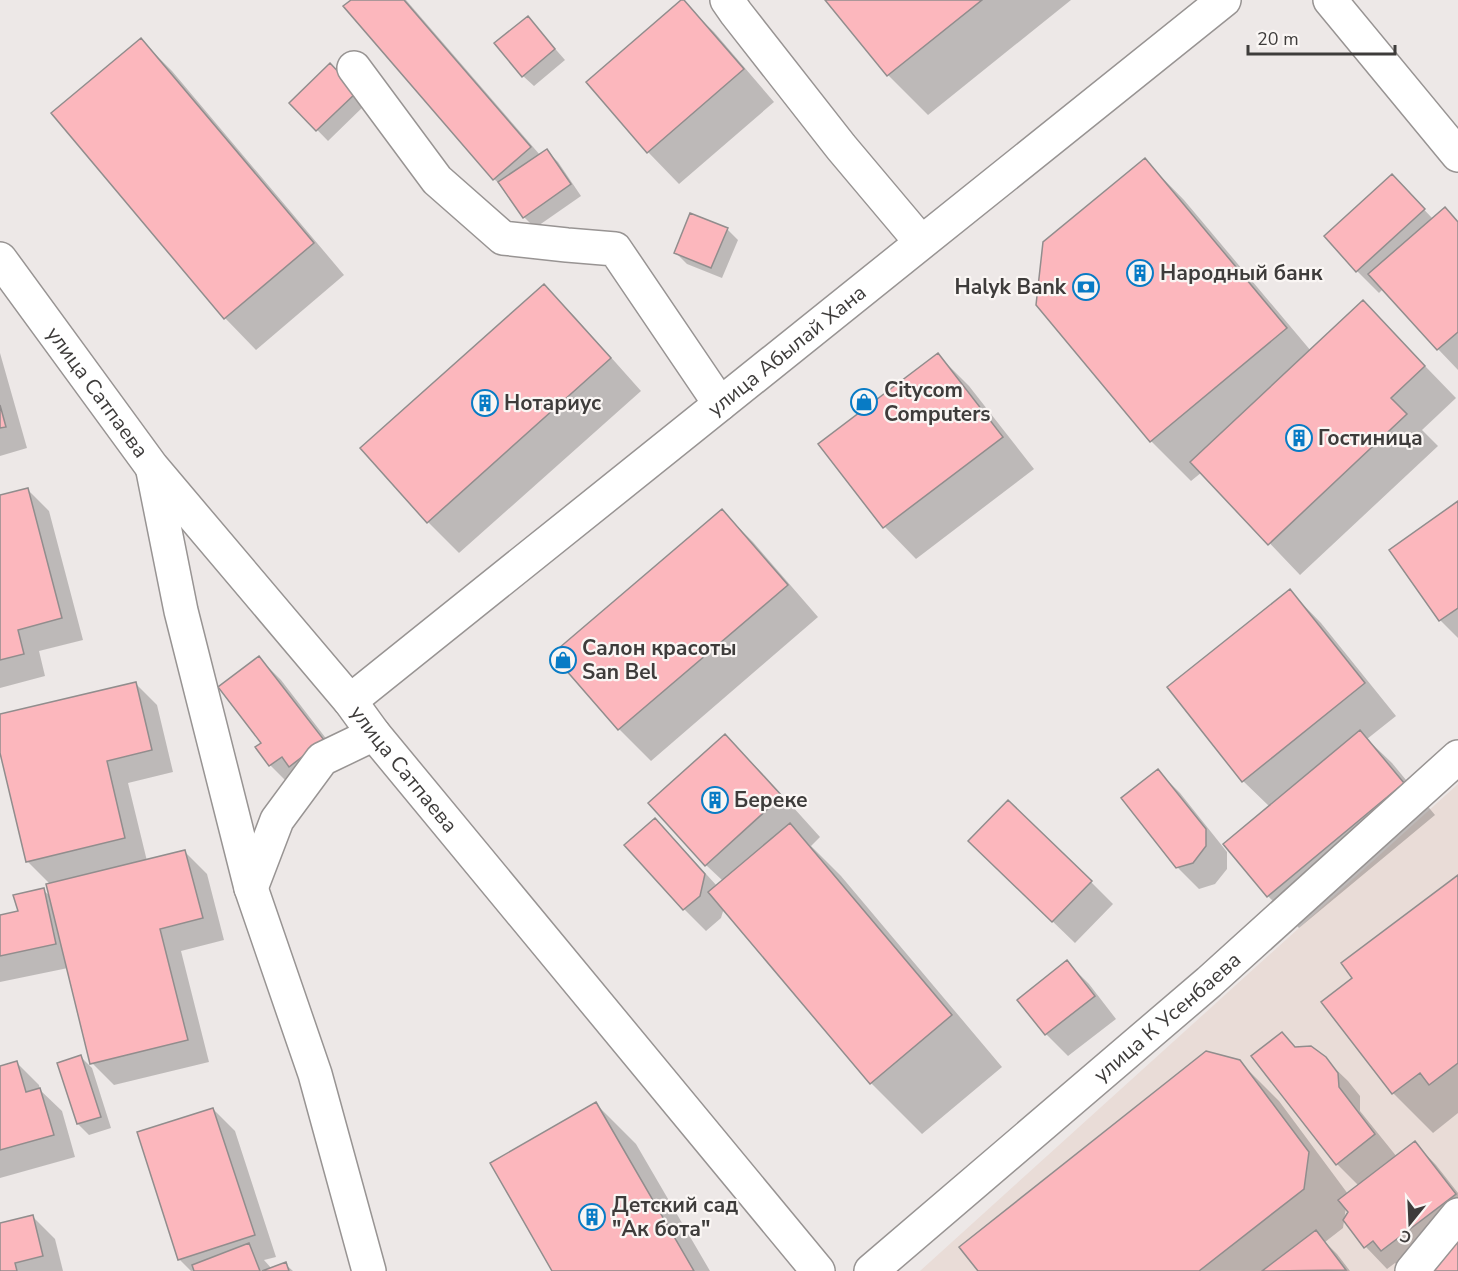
<svg xmlns="http://www.w3.org/2000/svg" width="1458" height="1271" font-family="'Nunito Sans',sans-serif">
  <style>
    .built { fill: #e9dcd7 }
    .shadow { fill: #0003 }
    .building { fill: #fcb7bd; stroke: #918d8d; stroke-width: 1.5 }
    .lines { fill: none; stroke-linecap: round; stroke-linejoin: round }
    .minor-casing { stroke: #989493; stroke-width: 36 }
    .minor { stroke: #fff; stroke-width: 33 }
    .labels { text-anchor: middle; stroke-width: 4.5; stroke-linejoin: round; paint-order: stroke }
    .poi-label { font-size: 21px; font-weight: bold; fill: #3e3c3b; stroke: #faf6f4; text-anchor: start }
    .street-label { font-size: 21px; fill: #3e3c3b; stroke: #faf6f4 }
  </style>
  <rect width="100%" height="100%" fill="#ede8e7"/>
  <path class="built" d="M 1458,784 L 1458,1271 L 920,1271 Z"/>
  <path class="shadow" d="M 353,0 L 406,0 L 540,155 L 547,151 L 558,162 L 581,196 L 535,228 L 524,217 L 505,189 L 494,179 Z
    M 827,0 L 1071,0 L 928,115 L 888,75 Z
    M 682,1 L 714,32 L 774,102 L 679,184 L 648,152 Z
    M 528,18 L 565,60 L 534,86 L 523,76 Z
    M 141,40 L 172,71 L 344,275 L 256,350 L 225,318 Z
    M 330,65 L 367,103 L 328,141 L 291,103 Z
    M 1145,160 L 1184,200 L 1311,351 L 1363,302 L 1456,398 L 1422,430 L 1438,446 L 1300,575 L 1202,472 L 1191,481 L 1151,441 L 1038,304 Z
    M 1392,176 L 1433,219 L 1458,222 L 1458,370 L 1438,349 L 1383,289 L 1379,293 L 1357,271 Z
    M 727,229 L 738,240 L 722,278 L 687,264 L 676,253 Z
    M 544,286 L 575,317 L 641,391 L 459,553 L 428,522 Z
    M 0,353 L 27,448 L 0,456 Z
    M 938,355 L 969,386 L 1034,469 L 916,559 L 885,527 L 820,445 Z
    M 27,489 L 49,511 L 83,640 L 39,651 L 45,676 L 0,688 L 0,497 Z
    M 1458,503 L 1458,638 L 1440,620 Z
    M 722,511 L 753,542 L 818,617 L 651,761 L 619,729 L 554,654 Z
    M 1290,591 L 1321,623 L 1396,716 L 1367,739 L 1392,763 L 1435,815 L 1299,928 L 1268,896 L 1270,807 L 1243,781 Z
    M 259,658 L 281,680 L 345,763 L 312,788 L 292,787 L 270,765 L 257,748 L 263,743 Z
    M 135,683 L 157,705 L 173,772 L 128,783 L 147,861 L 185,852 L 207,874 L 224,940 L 181,951 L 209,1062 L 114,1085 L 92,1063 L 68,968 L 0,982 L 0,916 L 19,912 L 43,890 L 51,897 L 50,884 L 27,861 L 0,747 L 0,715 Z
    M 725,736 L 765,776 L 820,837 L 811,846 L 841,876 L 1002,1067 L 922,1134 L 871,1083 L 724,908 L 721,918 L 706,931 L 684,909 L 626,845 L 655,820 L 677,842 L 717,886 L 723,881 L 706,865 Z
    M 1158,771 L 1180,793 L 1227,852 L 1227,869 L 1215,884 L 1199,889 L 1177,867 Z
    M 992,863 L 1091,882 L 1113,904 L 1075,943 Z
    M 1458,877 L 1458,1113 L 1433,1133 L 1393,1093 L 1354,978 Z
    M 1067,962 L 1089,984 L 1116,1019 L 1068,1056 L 1046,1034 Z
    M 1282,1034 L 1297,1049 L 1325,1059 L 1348,1081 L 1360,1096 L 1360,1111 L 1397,1157 L 1415,1143 L 1436,1165 L 1458,1193 L 1458,1231 L 1403,1271 L 1395,1263 L 1387,1269 L 1366,1247 L 1345,1220 L 1350,1212 L 1346,1207 L 1343,1228 L 1325,1242 L 1337,1254 L 1350,1271 L 980,1271 L 1239,1061 L 1279,1101 L 1348,1194 L 1359,1186 L 1337,1164 Z
    M 81,1057 L 92,1068 L 111,1128 L 89,1135 L 78,1124 Z
    M 17,1063 L 39,1085 L 40,1090 L 62,1111 L 75,1157 L 0,1178 L 0,1068 Z
    M 596,1104 L 636,1144 L 710,1271 L 554,1271 Z
    M 213,1109 L 235,1131 L 276,1257 L 264,1260 L 272,1269 L 285,1264 L 293,1271 L 191,1271 L 179,1259 Z
    M 33,1217 L 55,1239 L 63,1271 L 0,1271 L 0,1225 Z"/>
  <path class="building" d="M 351,0 L 404,0 L 531,147 L 493,180 L 343,6 Z
    M 681,0 L 684,0 L 744,69 L 647,153 L 586,82 Z
    M 825,0 L 982,0 L 887,76 Z
    M 528,16 L 555,49 L 522,77 L 494,43 Z
    M 141,38 L 314,243 L 224,319 L 51,113 Z
    M 330,63 L 357,92 L 316,131 L 289,103 Z
    M 547,149 L 571,184 L 523,218 L 498,182 Z
    M 1145,158 L 1287,328 L 1150,442 L 1036,305 L 1043,242 Z
    M 1392,174 L 1425,209 L 1356,272 L 1324,236 Z
    M 1445,207 L 1458,222 L 1458,332 L 1437,350 L 1368,274 Z
    M 690,213 L 728,228 L 711,268 L 674,253 Z
    M 544,284 L 611,358 L 427,523 L 360,448 Z
    M 1363,300 L 1425,366 L 1391,398 L 1407,414 L 1268,545 L 1190,462 Z
    M 938,353 L 1003,437 L 883,528 L 818,444 Z
    M 0,405 L 6,427 L 0,428 Z
    M 28,488 L 62,618 L 18,630 L 24,654 L 0,660 L 0,495 Z
    M 1458,501 L 1458,608 L 1439,621 L 1389,550 Z
    M 722,509 L 788,585 L 618,730 L 552,654 Z
    M 1290,589 L 1365,683 L 1242,782 L 1167,687 Z
    M 259,656 L 324,740 L 289,767 L 282,757 L 269,766 L 255,747 L 261,743 L 218,687 Z
    M 136,682 L 152,750 L 107,761 L 125,838 L 26,862 L 0,753 L 0,714 Z
    M 1360,730 L 1404,783 L 1267,897 L 1223,844 Z
    M 725,734 L 782,796 L 705,866 L 648,803 Z
    M 1158,769 L 1206,829 L 1206,846 L 1193,863 L 1176,868 L 1121,798 Z
    M 1008,800 L 1092,881 L 1052,922 L 968,841 Z
    M 655,818 L 705,874 L 700,896 L 683,910 L 624,845 Z
    M 790,823 L 952,1015 L 870,1084 L 708,892 Z
    M 185,850 L 203,918 L 160,929 L 188,1040 L 90,1064 L 46,884 Z
    M 1458,875 L 1458,1063 L 1429,1085 L 1420,1073 L 1392,1094 L 1321,1002 L 1352,978 L 1341,963 Z
    M 44,888 L 56,944 L 0,956 L 0,915 L 18,911 L 13,895 Z
    M 1067,960 L 1095,996 L 1045,1035 L 1017,1000 Z
    M 1282,1032 L 1295,1047 L 1311,1046 L 1326,1057 L 1338,1073 L 1339,1087 L 1375,1134 L 1336,1165 L 1251,1056 Z
    M 1206,1051 L 1240,1060 L 1309,1152 L 1304,1189 L 1199,1271 L 978,1271 L 959,1247 Z
    M 81,1055 L 101,1117 L 77,1124 L 57,1063 Z
    M 17,1061 L 26,1092 L 40,1088 L 54,1135 L 0,1150 L 0,1066 Z
    M 596,1102 L 694,1271 L 552,1271 L 490,1163 Z
    M 213,1108 L 255,1235 L 178,1260 L 137,1132 Z
    M 1415,1141 L 1456,1194 L 1381,1251 L 1373,1241 L 1364,1248 L 1343,1220 L 1348,1212 L 1338,1200 Z
    M 33,1215 L 43,1256 L 15,1263 L 17,1271 L 0,1271 L 0,1223 Z
    M 1316,1230 L 1346,1270 L 1262,1271 Z
    M 1458,1241 L 1458,1271 L 1429,1271 L 1426,1268 Z
    M 249,1243 L 260,1271 L 194,1271 L 192,1265 Z
    M 286,1262 L 289,1271 L 262,1271 Z"/>
  <g class="lines">
    <defs>
      <g id="minor">
        <path d="M 727,0 L 736,13 L 841,147 L 921,242"/>
        <path d="M 1330,0 L 1458,155"/>
        <path d="M 354,68 L 437,180 L 503,238 L 567,245 L 615,249 L 720,404"/>
        <path id="s1" d="M 0,259 L 152,467 L 350,701 L 374,734 L 818,1271"/>
        <path d="M 153,471 L 181,611 L 251,888 L 315,1074 L 369,1271"/>
        <path id="s2" d="M 350,701 L 1224,0"/>
        <path d="M 251,888 L 277,820 L 322,759 L 374,734"/>
        <path id="s3" d="M 871,1271 L 1209,982 L 1458,757"/>
        <path d="M 1412,1271 L 1458,1215"/>
      </g>
    </defs>
    <use href="#minor" class="minor-casing"/>
    <use href="#minor" class="minor"/>
  </g>
  <defs>
    <symbol id="building-ring" viewBox="-11 -11 22 22"><circle r="9.5" fill="#faf6f4" stroke="#087bc5" stroke-width="1.5"/><path d="M-4-6H4V6H1V3H-1V6H-4ZM-2.5-4.3h1.7v1.8h-1.7ZM.8-4.3h1.7v1.8H.8ZM-2.5-1h1.7V.8h-1.7ZM.8-1h1.7V.8H.8Z" fill="#087bc5"/></symbol>
    <symbol id="bank-ring" viewBox="-11 -11 22 22"><circle r="9.5" fill="#faf6f4" stroke="#087bc5" stroke-width="1.5"/><path d="M-6-4H6V4H-6ZM0-2.3a2.3 2.3 0 1 0 0 4.6a2.3 2.3 0 1 0 0-4.6Z" fill="#087bc5"/></symbol>
    <symbol id="shop-ring" viewBox="-11 -11 22 22"><circle r="9.5" fill="#faf6f4" stroke="#087bc5" stroke-width="1.5"/><path d="M-5-2.5h2.3a2.7 3.5 0 0 1 5.4 0H5L5.5 6h-11ZM-1.5-2.5h3a1.5 2.3 0 0 0-3 0Z" fill="#087bc5"/></symbol>
  </defs>
  <g fill-rule="evenodd">
    <use href="#building-ring" x="1125" y="258" width="30" height="30"/>
    <use href="#bank-ring" x="1071" y="272" width="30" height="30"/>
    <use href="#shop-ring" x="849" y="387" width="30" height="30"/>
    <use href="#building-ring" x="470" y="388" width="30" height="30"/>
    <use href="#building-ring" x="1284" y="423" width="30" height="30"/>
    <use href="#shop-ring" x="548" y="645" width="30" height="30"/>
    <use href="#building-ring" x="700" y="785" width="30" height="30"/>
    <use href="#building-ring" x="577" y="1202" width="30" height="30"/>
  </g>
  <g class="labels">
    <g class="poi-label">
      <text x="1160" y="280">Народный банк</text>
      <text x="1066" y="294" text-anchor="end">Halyk Bank</text>
      <text x="884" y="397">Citycom<tspan x="884" dy="24">Computers</tspan></text>
      <text x="504" y="410">Нотариус</text>
      <text x="1318" y="445">Гостиница</text>
      <text x="582" y="655">Салон красоты<tspan x="582" dy="24">San Bel</tspan></text>
      <text x="734" y="807">Береке</text>
      <text x="612" y="1212">Детский сад<tspan x="612" dy="24">"Ак бота"</tspan></text>
    </g>
    <g class="street-label">
      <text dy="7" stroke="none"><textPath href="#s2" startOffset="560">улица Абылай Хана</textPath></text>
      <text dy="7" stroke="none"><textPath href="#s1" startOffset="165">улица Сатпаева</textPath></text>
      <text dy="7" stroke="none"><textPath href="#s1" startOffset="651">улица Сатпаева</textPath></text>
      <text dy="7" stroke="none"><textPath href="#s3" startOffset="390">улица К Усенбаева</textPath></text>
    </g>
  </g>
  <g transform="translate(1410 1223) rotate(198)" stroke="#faf6f4" stroke-width="4.5" paint-order="stroke">
  <path d="M0-4.5L10 22L0 15L-10 22Z" fill="#3e3c3b"/>
  <text y="-9" font-size="16" font-weight="bold" text-anchor="middle" fill="#3e3c3b">С</text>
  </g>
  <path d="M1248 45v9h147v-9" fill="none" stroke="#3e3c3b" stroke-width="3"/>
  <text x="1257" y="45" font-size="18" fill="#3e3c3b" stroke="#faf6f4" stroke-width="4.5" paint-order="stroke">20 m</text>
</svg>
